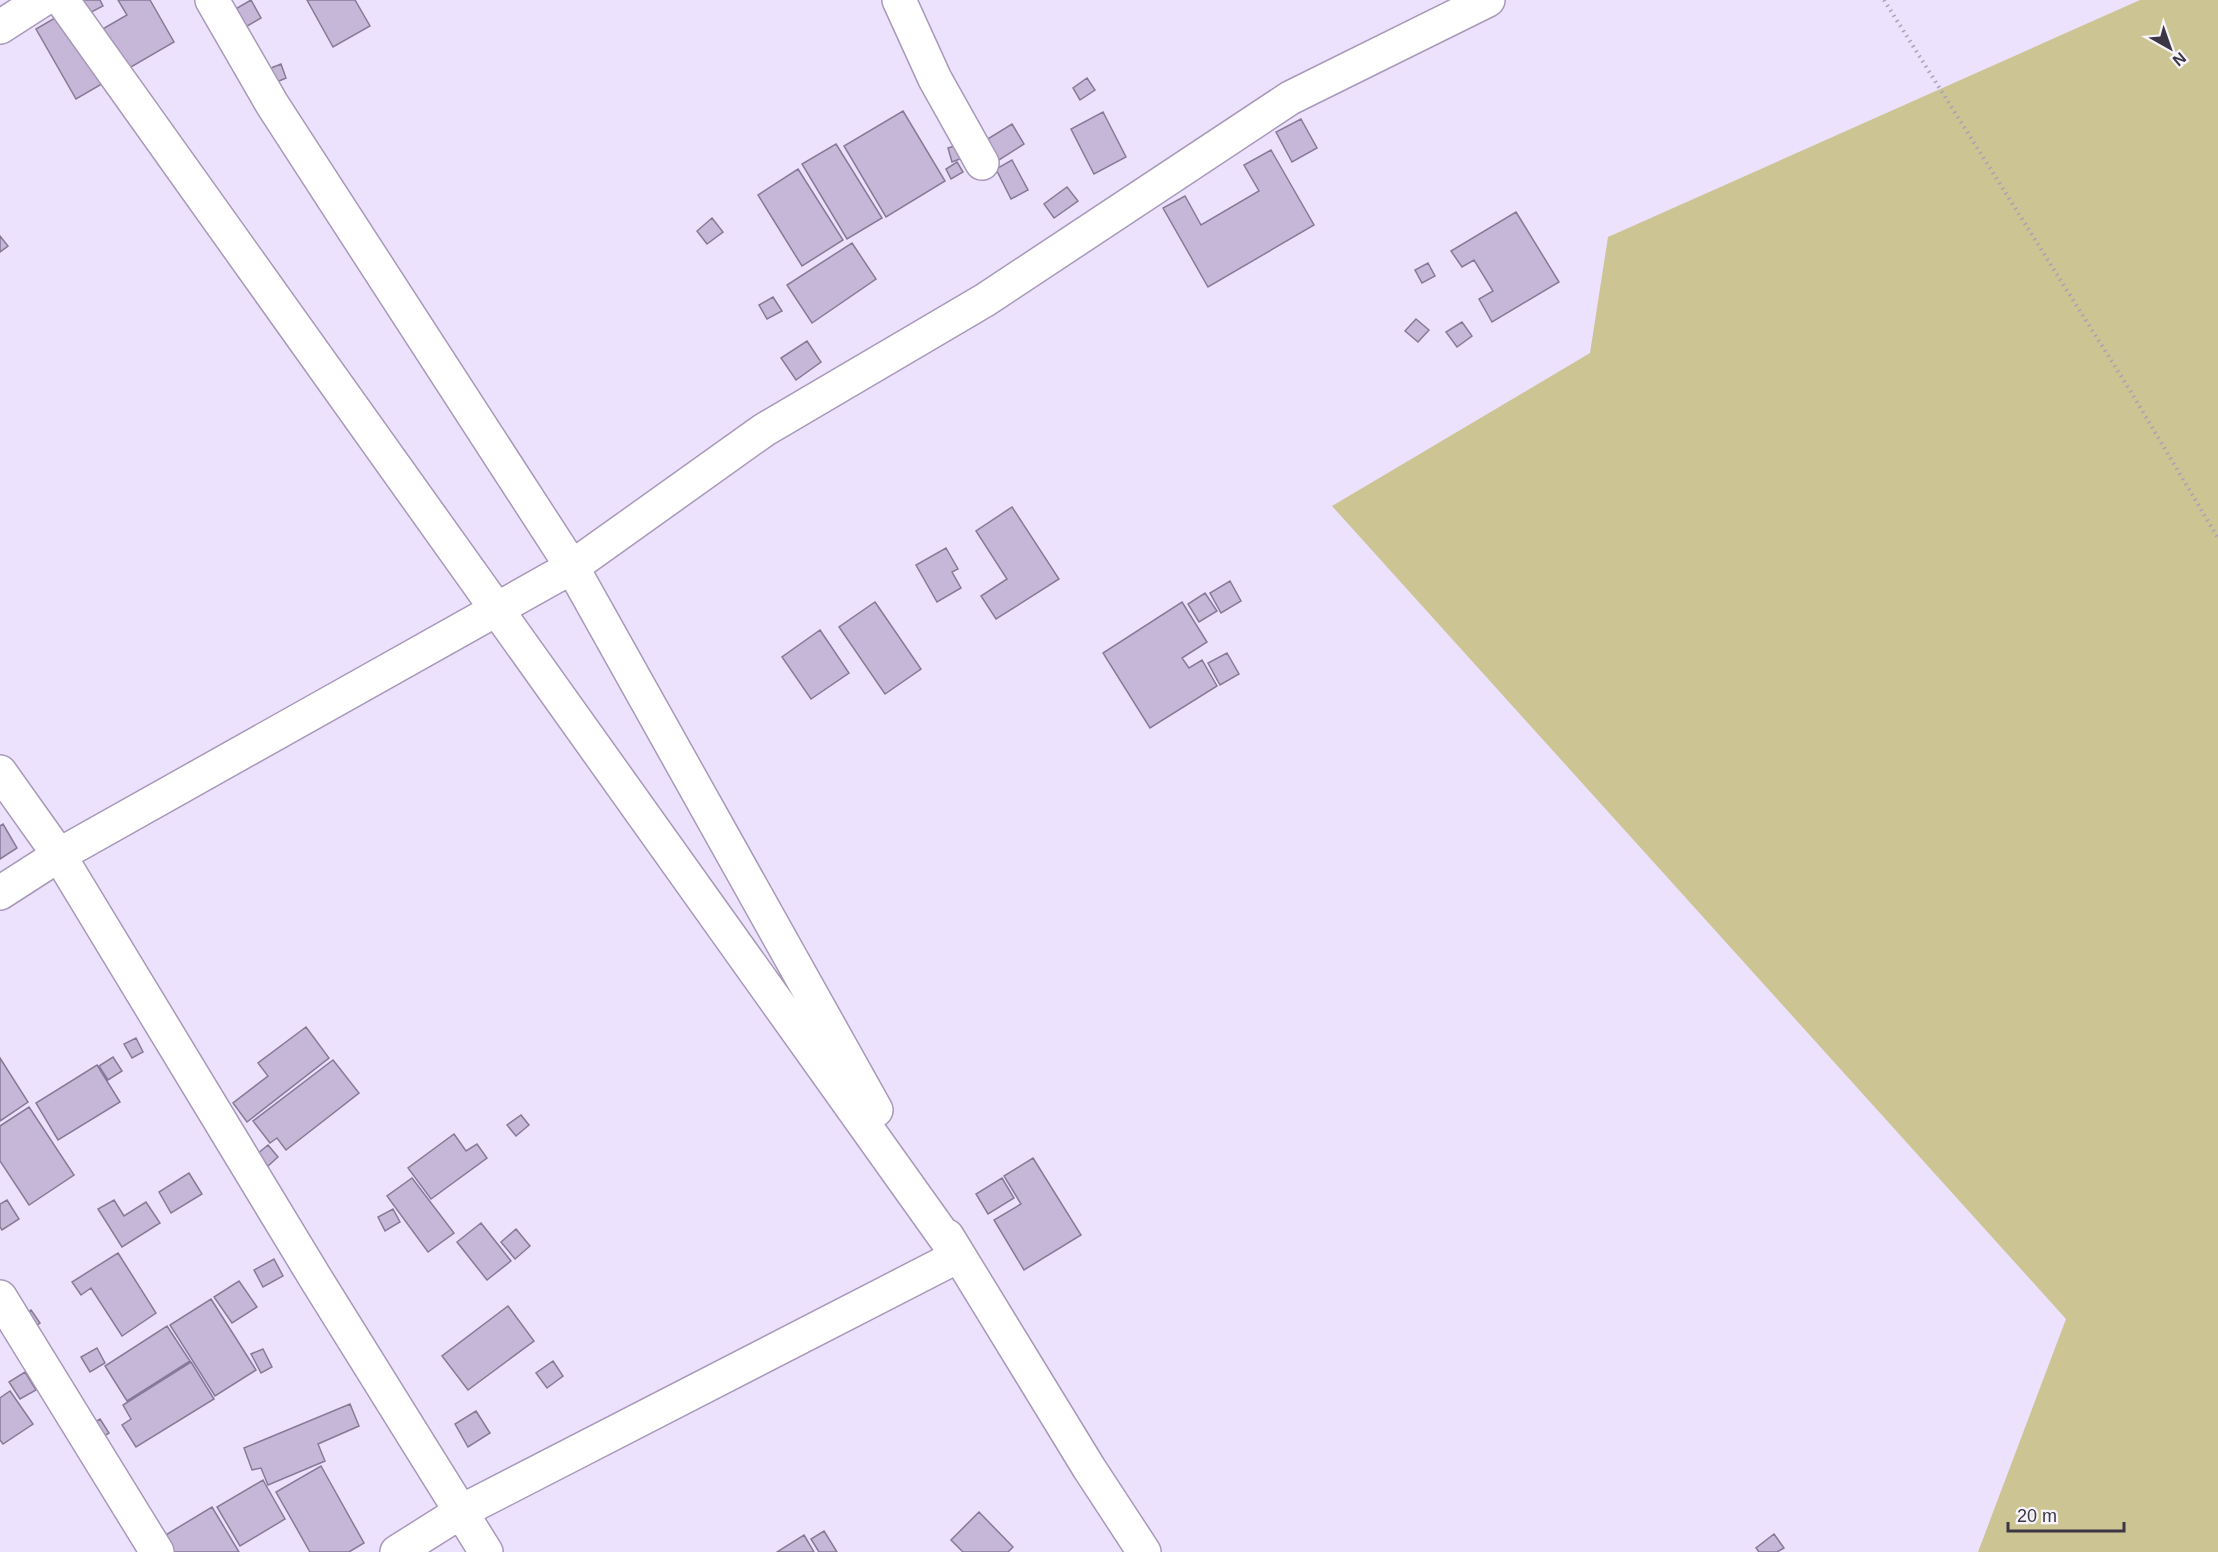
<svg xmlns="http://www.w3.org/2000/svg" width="2218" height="1552" font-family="Helvetica,sans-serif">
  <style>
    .green { fill: #ccc492 }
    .building { fill: #c6b7d8; stroke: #877a98; stroke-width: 1.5 }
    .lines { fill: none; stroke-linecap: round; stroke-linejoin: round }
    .minor-casing { stroke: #a899ba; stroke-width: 36 }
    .path { stroke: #aaa1b7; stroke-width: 4; stroke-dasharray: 1.5 4.5; stroke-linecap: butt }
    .minor { stroke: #fff; stroke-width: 33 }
  </style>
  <rect width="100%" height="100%" fill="#ede2fd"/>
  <path class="green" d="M 2140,0 L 2218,0 L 2218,1552 L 1978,1552 L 2066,1319 L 1332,506 L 1590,353 L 1608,237 Z"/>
  <path class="building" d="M 80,0 L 100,0 L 103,6 L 80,18 Z
    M 118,0 L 150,0 L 174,42 L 76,99 L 36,29 L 60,15 L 77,44 L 127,15 Z
    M 251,0 L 261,18 L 244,28 L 232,11 Z
    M 307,0 L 355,0 L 370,26 L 333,47 Z
    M 281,64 L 286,78 L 272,84 L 266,70 Z
    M 1087,78 L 1095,90 L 1080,100 L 1073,88 Z
    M 903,111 L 945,181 L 886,217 L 844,146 Z
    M 1103,112 L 1126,157 L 1094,174 L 1071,129 Z
    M 1301,119 L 1317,148 L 1292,162 L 1276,132 Z
    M 1012,124 L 1024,144 L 999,160 L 986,140 Z
    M 836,144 L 882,218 L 847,239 L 802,164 Z
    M 961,144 L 965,157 L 952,162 L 948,148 Z
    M 1271,150 L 1314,225 L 1208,287 L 1163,208 L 1185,196 L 1201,225 L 1259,191 L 1244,165 Z
    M 1012,160 L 1028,190 L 1011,199 L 996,169 Z
    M 957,162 L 963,172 L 951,179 L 946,169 Z
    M 798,169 L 843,240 L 802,266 L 758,195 Z
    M 1067,187 L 1078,201 L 1054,218 L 1044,204 Z
    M 1516,212 L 1559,282 L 1492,322 L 1479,299 L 1493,291 L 1474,260 L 1462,267 L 1451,251 Z
    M 712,218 L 723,232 L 707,244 L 697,231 Z
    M 0,236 L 8,246 L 0,252 Z
    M 852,243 L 876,279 L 812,323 L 787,285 Z
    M 1428,263 L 1435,276 L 1422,283 L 1415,270 Z
    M 773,297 L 782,311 L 767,319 L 759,305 Z
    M 1416,319 L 1429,330 L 1418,342 L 1405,331 Z
    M 1462,322 L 1472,336 L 1457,347 L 1446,332 Z
    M 807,341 L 821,362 L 796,380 L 781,358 Z
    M 1012,507 L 1059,579 L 996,619 L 981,596 L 1007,579 L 976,531 Z
    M 946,548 L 958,569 L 952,572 L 961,588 L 937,602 L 916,565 Z
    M 1230,581 L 1241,601 L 1221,613 L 1210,593 Z
    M 1205,593 L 1217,611 L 1199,622 L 1188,604 Z
    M 875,602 L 921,669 L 885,694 L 839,627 Z
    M 1182,602 L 1207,642 L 1182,658 L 1189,668 L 1202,660 L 1217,686 L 1150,728 L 1103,653 Z
    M 820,630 L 849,673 L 811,699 L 782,657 Z
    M 1227,653 L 1239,674 L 1220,685 L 1208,663 Z
    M 3,824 L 17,848 L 0,859 L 0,826 Z
    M 306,1027 L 329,1058 L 247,1122 L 233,1103 L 268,1076 L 258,1063 Z
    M 136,1038 L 143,1052 L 132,1058 L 124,1044 Z
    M 113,1057 L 122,1071 L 108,1080 L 99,1066 Z
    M 0,1058 L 28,1102 L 0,1121 Z
    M 333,1060 L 359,1093 L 286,1150 L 277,1138 L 270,1143 L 253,1121 Z
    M 97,1065 L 120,1102 L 58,1140 L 36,1103 Z
    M 29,1107 L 74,1175 L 29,1205 L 0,1161 L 0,1126 Z
    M 521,1115 L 529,1125 L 516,1136 L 507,1125 Z
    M 454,1134 L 466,1151 L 477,1144 L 487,1158 L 431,1199 L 408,1168 Z
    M 268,1145 L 278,1157 L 268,1166 L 257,1154 Z
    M 1033,1158 L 1081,1235 L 1024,1270 L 994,1220 L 1021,1204 L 1004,1176 Z
    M 189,1173 L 202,1194 L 171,1213 L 159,1192 Z
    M 412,1178 L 454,1233 L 428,1252 L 387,1196 Z
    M 1002,1178 L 1014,1198 L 988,1214 L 976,1194 Z
    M 7,1200 L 19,1219 L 2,1230 L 0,1227 L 0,1204 Z
    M 114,1200 L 124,1216 L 146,1202 L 160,1223 L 122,1247 L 98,1209 Z
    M 393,1209 L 400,1222 L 385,1231 L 378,1217 Z
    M 481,1223 L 511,1261 L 487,1280 L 457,1242 Z
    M 516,1229 L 530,1246 L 515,1259 L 501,1242 Z
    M 118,1253 L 156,1313 L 122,1336 L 91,1288 L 81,1295 L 72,1282 Z
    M 274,1259 L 283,1276 L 263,1287 L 254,1270 Z
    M 239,1281 L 257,1307 L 232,1323 L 214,1297 Z
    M 211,1299 L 256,1370 L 215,1396 L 170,1325 Z
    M 508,1306 L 534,1341 L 468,1390 L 442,1356 Z
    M 31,1310 L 40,1323 L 28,1331 L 19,1319 Z
    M 167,1326 L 190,1361 L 127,1401 L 105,1366 Z
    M 97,1348 L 105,1363 L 90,1372 L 81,1357 Z
    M 263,1349 L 272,1367 L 261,1373 L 251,1354 Z
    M 553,1361 L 563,1376 L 547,1388 L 536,1373 Z
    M 191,1362 L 214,1399 L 136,1447 L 122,1425 L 131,1419 L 123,1405 Z
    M 25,1372 L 36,1390 L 20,1399 L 9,1382 Z
    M 10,1391 L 33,1424 L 3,1444 L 0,1440 L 0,1398 Z
    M 350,1404 L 359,1426 L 318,1444 L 325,1461 L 268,1485 L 261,1468 L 252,1470 L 244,1448 Z
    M 476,1411 L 490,1433 L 468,1447 L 455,1424 Z
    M 100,1419 L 109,1433 L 93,1443 L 85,1428 Z
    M 321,1466 L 364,1543 L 349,1552 L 310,1552 L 276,1492 Z
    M 263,1480 L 285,1519 L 240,1546 L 217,1507 Z
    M 212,1507 L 239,1552 L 173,1552 L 164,1536 Z
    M 979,1512 L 1013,1547 L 1008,1552 L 963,1552 L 951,1540 Z
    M 824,1531 L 837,1552 L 819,1552 L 811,1539 Z
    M 1774,1534 L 1784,1548 L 1777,1552 L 1759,1552 L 1756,1548 Z
    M 804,1535 L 814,1552 L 777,1552 Z"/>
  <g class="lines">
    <defs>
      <path id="minor" d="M 62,0 L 958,1256 L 462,1511 L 397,1552
        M 212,0 L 272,104 L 572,567 L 876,1110
        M 899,0 L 935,79 L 982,163
        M 0,27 L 42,0
        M 0,772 L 59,855 L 316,1279 L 486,1552
        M 0,893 L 59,855 L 572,567 L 764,430 L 985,300 L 1290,98 L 1488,0
        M 947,1236 L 1089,1468 L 1144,1552
        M 0,1297 L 157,1552"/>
    </defs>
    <use href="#minor" class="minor-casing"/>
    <path class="path" d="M 1884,0 L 2131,392 L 2218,538"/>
    <use href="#minor" class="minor"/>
  </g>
  <g transform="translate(2170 48) rotate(140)" stroke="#f6f3fa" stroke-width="4.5" paint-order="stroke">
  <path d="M0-4.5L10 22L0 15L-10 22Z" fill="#3c3644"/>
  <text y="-9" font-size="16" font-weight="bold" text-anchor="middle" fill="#3c3644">N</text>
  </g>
  <path d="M2008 1522v9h116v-9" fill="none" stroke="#3c3644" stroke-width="3"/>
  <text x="2017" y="1522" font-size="18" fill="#3c3644" stroke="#f6f3fa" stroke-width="4.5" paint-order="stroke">20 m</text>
</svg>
